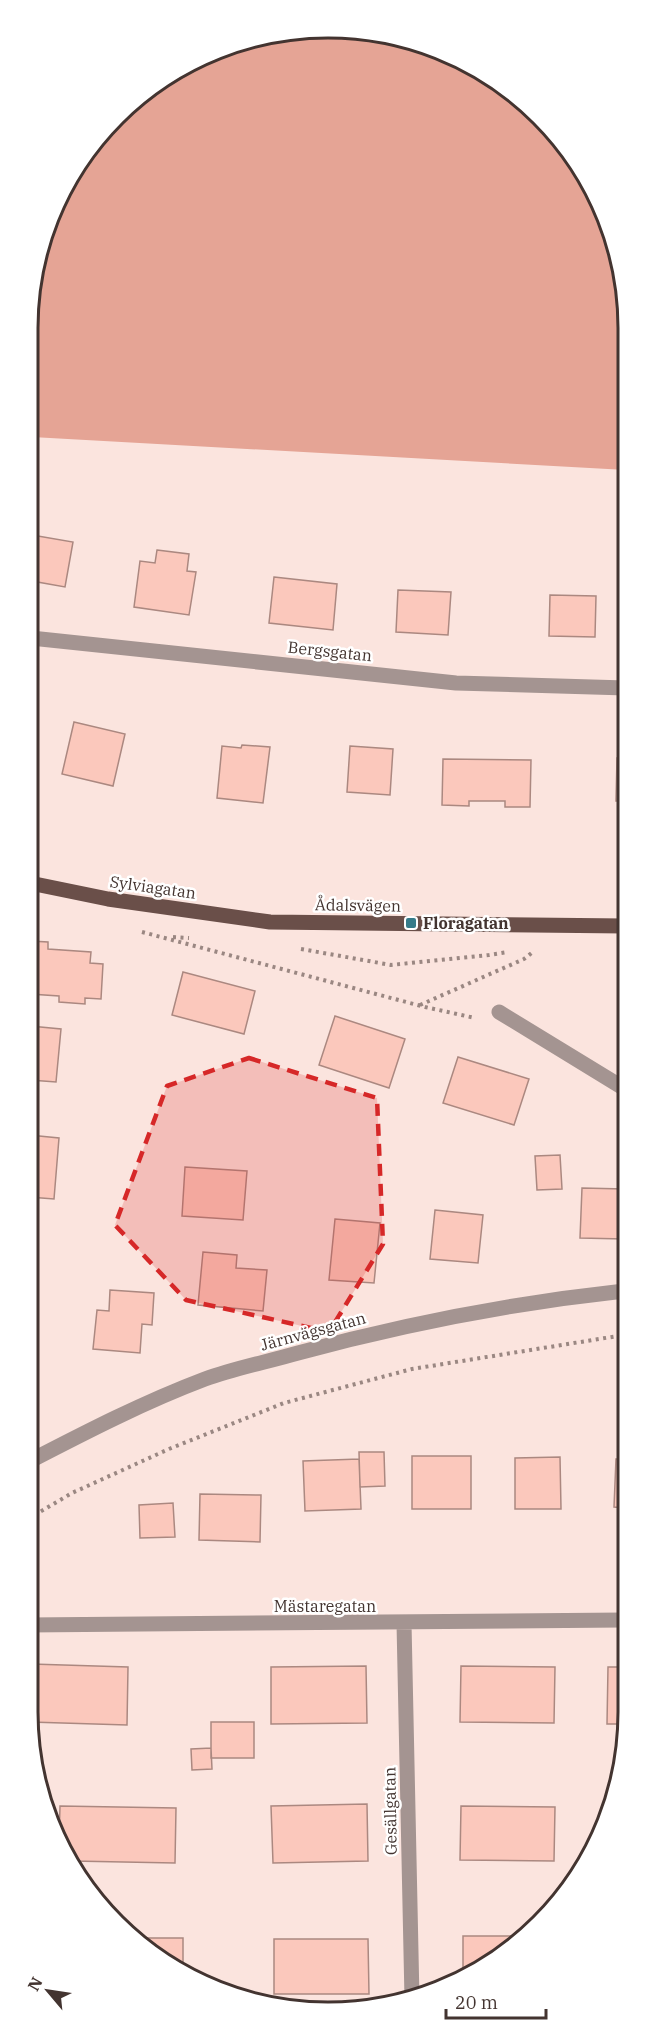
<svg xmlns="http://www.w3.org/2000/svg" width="656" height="2039" font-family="'IBM Plex Serif',serif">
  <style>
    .green { fill: #e5a495 }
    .building { fill: #fbc8bc; stroke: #ab8880; stroke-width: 1.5 }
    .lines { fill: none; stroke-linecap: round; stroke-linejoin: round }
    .path { stroke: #9a8782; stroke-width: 4; stroke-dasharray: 3 4.5; stroke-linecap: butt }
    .minor { stroke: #a49491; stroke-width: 15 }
    .major { stroke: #6a4f49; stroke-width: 15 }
    .marked { fill: #d62828; fill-opacity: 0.2; stroke: #d62828; stroke-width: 4.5; stroke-dasharray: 12 8; stroke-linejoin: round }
    .poi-dot { fill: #367b89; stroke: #fff; stroke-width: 2 }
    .labels { text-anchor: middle; stroke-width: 5; stroke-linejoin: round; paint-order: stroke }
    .street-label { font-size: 16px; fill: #433430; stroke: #fff }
    .poi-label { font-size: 16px; font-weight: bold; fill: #433430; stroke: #fff; text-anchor: start }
    .rim { fill: none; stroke: #433430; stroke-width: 3 }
  </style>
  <rect width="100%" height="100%" fill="#fbe4de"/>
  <path class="green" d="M 270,33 L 387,33 L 478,67 L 554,129 L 598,195 L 626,288 L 626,470 L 32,437 L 33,269 L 78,160 L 161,78 Z"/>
  <path class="building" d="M 32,535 L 73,542 L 65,587 L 32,581 Z
    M 157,550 L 189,554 L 187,571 L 196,572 L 189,615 L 134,607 L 140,561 L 155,563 Z
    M 274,577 L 337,584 L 333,630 L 269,623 Z
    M 398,590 L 451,592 L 448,635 L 396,632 Z
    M 550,595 L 596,596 L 595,637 L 549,636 Z
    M 74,722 L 125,734 L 113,786 L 62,774 Z
    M 242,745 L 270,747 L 263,803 L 217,798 L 222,746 L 241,748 Z
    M 350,746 L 393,749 L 390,795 L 347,792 Z
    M 617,758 L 625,758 L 625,801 L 616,801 Z
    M 443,759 L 531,760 L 530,807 L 505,807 L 505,801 L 469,801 L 469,806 L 442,805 Z
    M 30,941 L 48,942 L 48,949 L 91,952 L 90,963 L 103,964 L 101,999 L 85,998 L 85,1004 L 59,1002 L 59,996 L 30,994 Z
    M 183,972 L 255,991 L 244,1034 L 172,1015 Z
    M 335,1016 L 405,1039 L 389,1088 L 319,1065 Z
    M 30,1026 L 61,1029 L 56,1082 L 30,1080 Z
    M 458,1057 L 529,1079 L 514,1125 L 443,1103 Z
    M 29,1135 L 59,1138 L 54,1199 L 29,1197 Z
    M 560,1155 L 562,1189 L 537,1190 L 535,1156 Z
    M 185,1167 L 247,1171 L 243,1220 L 182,1216 Z
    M 582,1188 L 624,1189 L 624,1239 L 580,1238 Z
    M 435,1210 L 483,1215 L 478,1263 L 430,1259 Z
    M 335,1219 L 380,1223 L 374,1283 L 329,1280 Z
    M 203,1252 L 237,1255 L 236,1268 L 267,1270 L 263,1311 L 198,1305 Z
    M 110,1290 L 154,1293 L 152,1325 L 142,1324 L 140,1353 L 93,1349 L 97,1310 L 109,1311 Z
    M 29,1298 L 38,1299 L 32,1360 L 28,1359 Z
    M 359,1452 L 384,1452 L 385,1486 L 360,1487 Z
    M 412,1456 L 471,1456 L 471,1509 L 412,1509 Z
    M 560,1457 L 561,1509 L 515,1509 L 515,1458 Z
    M 359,1459 L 361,1509 L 305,1511 L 303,1461 Z
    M 616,1459 L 624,1459 L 624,1508 L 614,1507 Z
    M 200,1494 L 261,1495 L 260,1542 L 199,1540 Z
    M 173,1503 L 175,1537 L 140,1538 L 139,1505 Z
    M 31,1664 L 128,1667 L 127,1725 L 30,1722 Z
    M 366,1666 L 367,1723 L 271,1724 L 271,1667 Z
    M 461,1666 L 555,1667 L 554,1723 L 460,1722 Z
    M 608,1667 L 623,1667 L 623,1724 L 607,1724 Z
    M 211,1722 L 254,1722 L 254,1758 L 211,1758 Z
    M 211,1748 L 212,1769 L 192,1770 L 191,1749 Z
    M 367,1804 L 368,1861 L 273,1863 L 271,1806 Z
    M 60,1806 L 176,1808 L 175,1863 L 72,1861 L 59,1841 Z
    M 461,1806 L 555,1807 L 554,1861 L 460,1860 Z
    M 463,1936 L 521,1936 L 496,1961 L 463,1976 Z
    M 138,1938 L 183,1938 L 183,1972 Z
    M 274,1939 L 368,1939 L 369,1994 L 274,1994 Z"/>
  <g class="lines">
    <path class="path" d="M 142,932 L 425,1007 L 475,1018
      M 173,937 L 189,938
      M 301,949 L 391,965 L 489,955 L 508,952
      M 420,1005 L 524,959 L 534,951
      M 28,1519 L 72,1493 L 169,1449 L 284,1403 L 412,1369 L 624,1335"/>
    <path class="minor" d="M 31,638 L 456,683 L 626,688
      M 499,1012 L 625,1089
      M 28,1462 C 86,1432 144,1402 205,1379 C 235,1368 267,1362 298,1353 C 405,1324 513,1303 624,1291
      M 404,1623 L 412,1999
      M 27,1625 L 623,1620"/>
    <path class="major" d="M 30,883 L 108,899 L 270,922 L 625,926"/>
  </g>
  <path class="marked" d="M 249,1058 L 377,1098 L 383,1244 L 329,1332 L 186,1300 L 115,1225 L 167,1086 Z"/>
  <rect class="poi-dot" x="405" y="917" width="12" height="12" rx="3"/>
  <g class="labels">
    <g class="street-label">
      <text transform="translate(330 651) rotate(6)" y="6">Bergsgatan</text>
      <text transform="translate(153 887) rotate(8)" y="6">Sylviagatan</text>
      <text transform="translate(358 905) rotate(1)" y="6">Ådalsvägen</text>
      <text transform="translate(313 1331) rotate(-15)" y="6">Järnvägsgatan</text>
      <text x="325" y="1612">Mästaregatan</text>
      <text transform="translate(390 1811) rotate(-91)" y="6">Gesällgatan</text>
    </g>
    <g class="poi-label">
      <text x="423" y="929">Floragatan</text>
    </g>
  </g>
  <path d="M0 0H656V2039H0ZM328 38H328A290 290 0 0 1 618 328V1712A290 290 0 0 1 328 2002H328A290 290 0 0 1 38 1712V328A290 290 0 0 1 328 38Z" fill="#fff" fill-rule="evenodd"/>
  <path class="rim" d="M328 38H328A290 290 0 0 1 618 328V1712A290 290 0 0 1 328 2002H328A290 290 0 0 1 38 1712V328A290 290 0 0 1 328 38Z"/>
  <g transform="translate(48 1991) rotate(299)" stroke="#ffffff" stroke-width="4.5" paint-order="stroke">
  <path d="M0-4.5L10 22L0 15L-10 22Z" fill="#433430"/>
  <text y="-9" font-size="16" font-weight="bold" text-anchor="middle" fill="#433430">N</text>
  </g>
  <path d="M446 2009v9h100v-9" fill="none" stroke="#433430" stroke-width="3"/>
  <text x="455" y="2009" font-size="18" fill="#433430" stroke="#ffffff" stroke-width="4.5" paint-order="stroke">20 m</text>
</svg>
